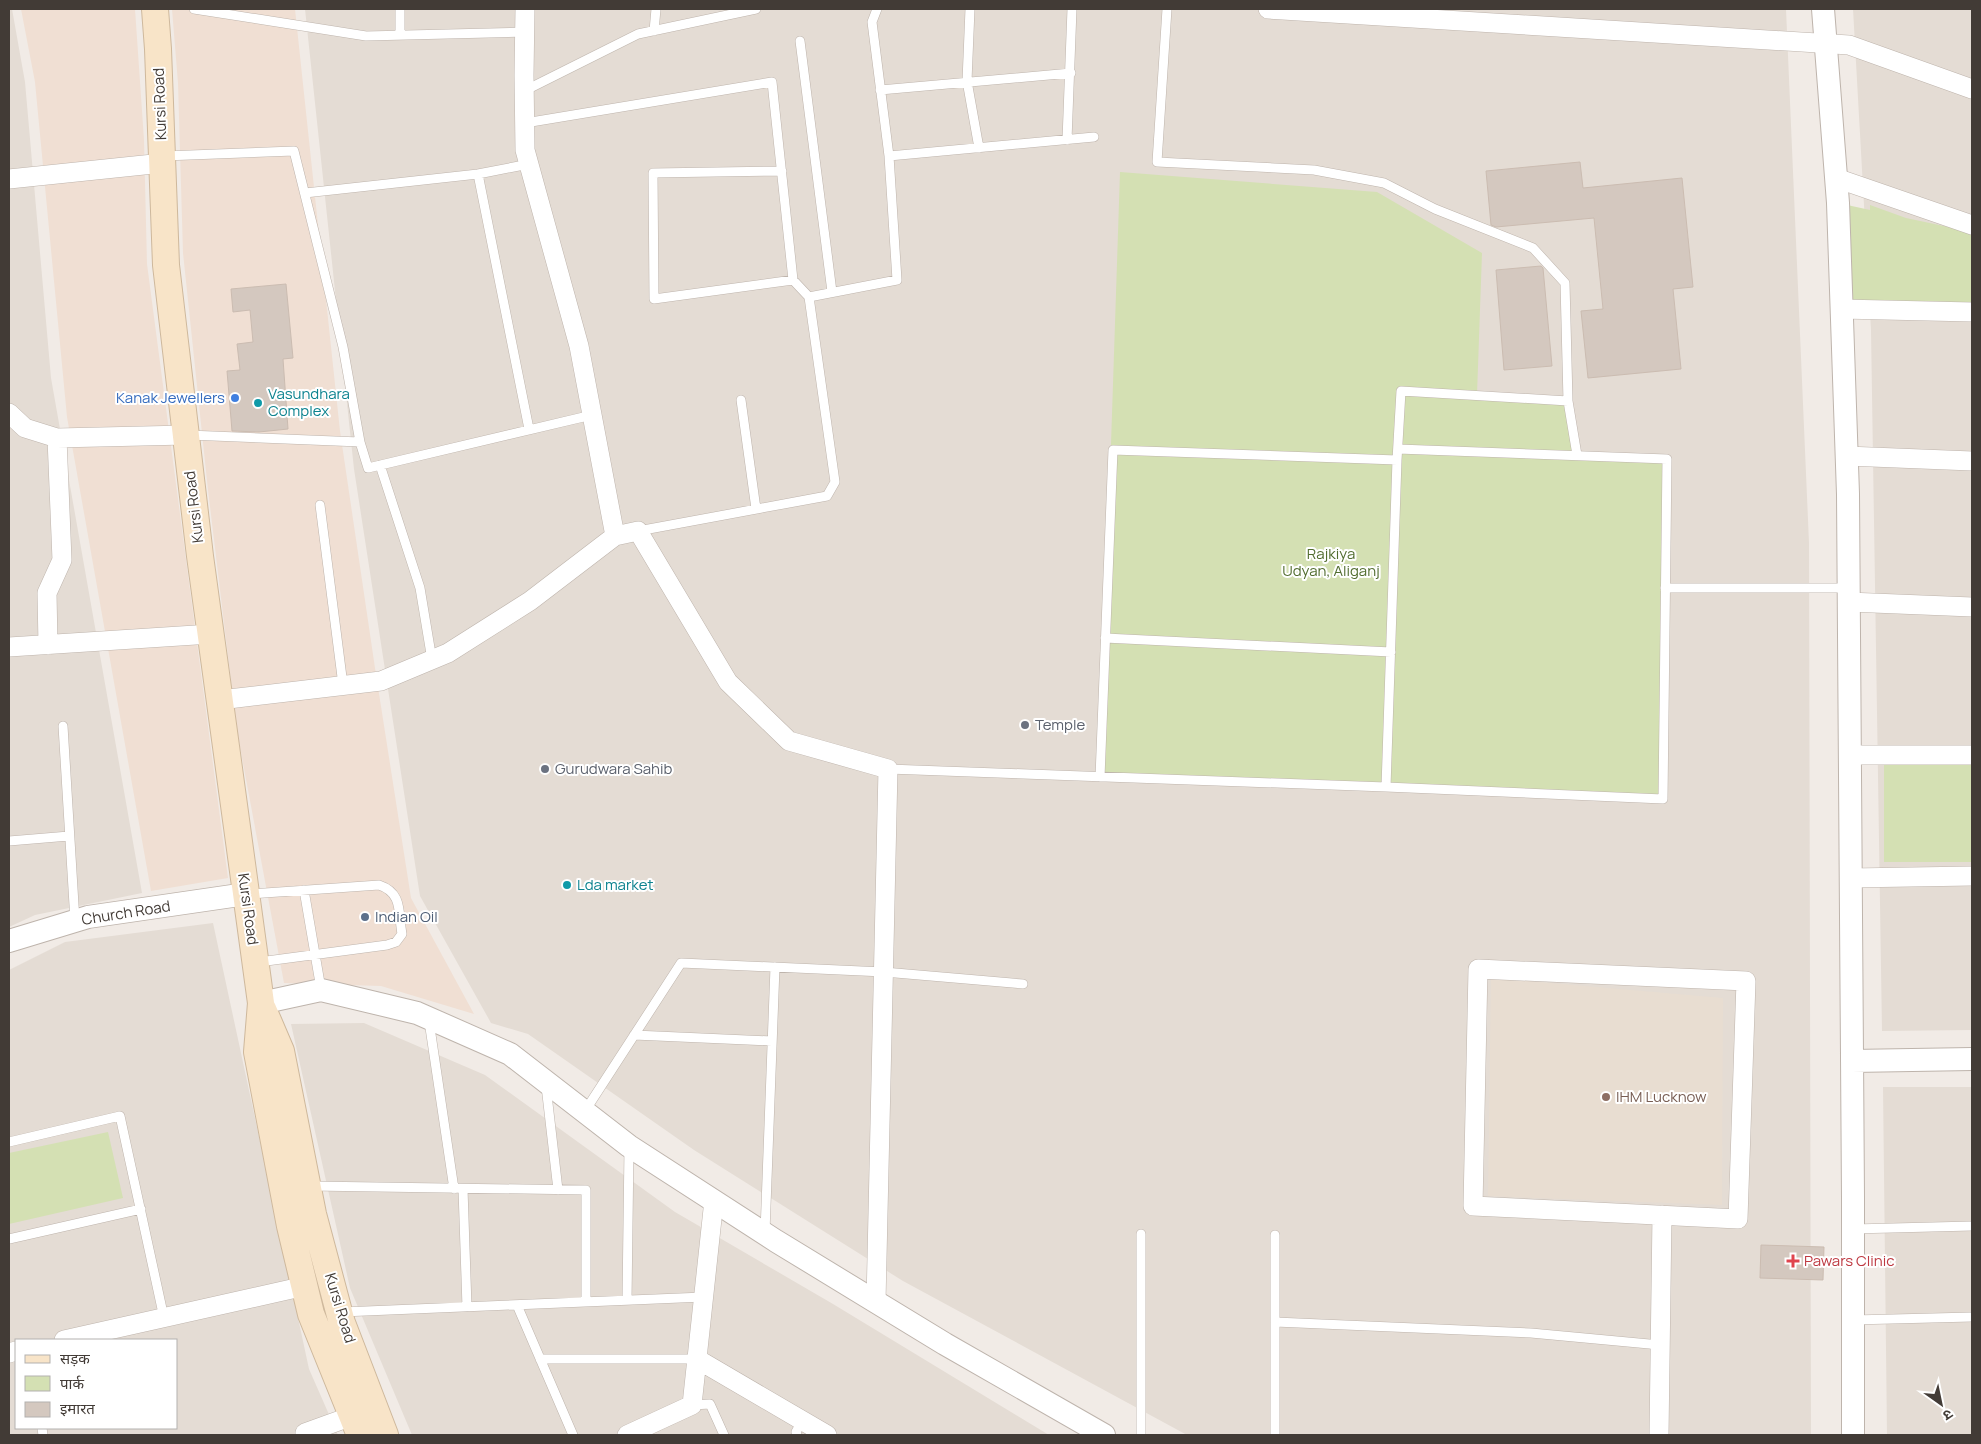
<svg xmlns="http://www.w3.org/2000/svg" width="1981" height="1444" font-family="Manrope,'Noto Sans Devanagari',sans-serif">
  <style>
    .residential { fill: #e4dcd4; fill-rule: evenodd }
    .commercial { fill: #f0dfd3 }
    .education { fill: #e8ddd1 }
    .green { fill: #d4e0b3 }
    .building { fill: #d4c8bf; stroke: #cbbcb1 }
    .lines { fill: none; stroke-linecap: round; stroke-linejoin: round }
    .service-casing { stroke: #beb4ac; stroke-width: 10 }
    .minor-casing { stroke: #beb4ac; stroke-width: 20 }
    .tertiary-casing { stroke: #beb4ac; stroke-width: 24 }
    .secondary-casing { stroke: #ceb89c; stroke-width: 28 }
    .service { stroke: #fff; stroke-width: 9 }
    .minor { stroke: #fff; stroke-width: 19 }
    .tertiary { stroke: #fff; stroke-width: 22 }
    .secondary { stroke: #f8e4c8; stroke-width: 26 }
    .shop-dot { fill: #3f7fe0; stroke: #fff; stroke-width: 2 }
    .culture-dot { fill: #0f9aa8; stroke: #fff; stroke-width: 2 }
    .worship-dot { fill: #6b7280; stroke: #fff; stroke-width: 2 }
    .service-dot { fill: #5c6f8a; stroke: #fff; stroke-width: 2 }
    .education-dot { fill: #8d6e63; stroke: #fff; stroke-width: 2 }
    .health-dot { fill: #e0444e; stroke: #fff; stroke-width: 2 }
    .labels { text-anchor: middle; stroke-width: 4; stroke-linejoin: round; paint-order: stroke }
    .street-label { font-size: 15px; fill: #423b36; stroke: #fff }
    .culture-label { font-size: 15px; fill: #0d838f; stroke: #fff; text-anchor: start }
    .shop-label { font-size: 15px; fill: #366cbe; stroke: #fff; text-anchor: end }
    .park-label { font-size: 15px; fill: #526d30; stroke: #fff }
    .worship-label { font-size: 15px; fill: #5b616d; stroke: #fff; text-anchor: start }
    .service-label { font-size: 15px; fill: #4e5e75; stroke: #fff; text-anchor: start }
    .education-label { font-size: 15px; fill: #785e54; stroke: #fff; text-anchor: start }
    .health-label { font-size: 15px; fill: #be3a42; stroke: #fff; text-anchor: start }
  </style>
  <rect width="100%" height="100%" fill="#f1ebe6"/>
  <path class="residential" d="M 9,9 L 12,9 L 25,82 L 51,378 L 142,893 L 35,915 L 9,927 Z
    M 305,9 L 1786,9 L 1809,543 L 1811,1435 L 1187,1435 L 903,1281 L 694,1150 L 528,1034 L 491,1023 L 420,896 L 354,469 Z
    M 1853,9 L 1972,9 L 1972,1030 L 1882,1031 L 1871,330 Z
    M 213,923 L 309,1369 L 338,1435 L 9,1435 L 9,970 L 65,942 ZM 16,1340 L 176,1340 L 176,1428 L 16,1428 Z
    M 364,1023 L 485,1075 L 675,1212 L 833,1304 L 1049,1435 L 412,1435 L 350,1288 L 291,1024 Z
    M 1883,1087 L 1972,1087 L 1972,1435 L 1887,1435 Z"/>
  <path class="commercial" d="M 21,9 L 135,9 L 144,140 L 147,264 L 228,878 L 151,891 L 67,417 L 35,82 Z
    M 172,9 L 295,9 L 340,431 L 375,668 L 411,898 L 474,1014 L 381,986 L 284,983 L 237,731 L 208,490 L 183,253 L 178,83 Z"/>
  <path class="education" d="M 1491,978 L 1723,998 L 1722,1205 L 1488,1196 Z"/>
  <path class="green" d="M 1120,172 L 1377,192 L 1482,253 L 1477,395 L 1568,401 L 1577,455 L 1667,459 L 1663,799 L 1100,777 Z
    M 1838,203 L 1870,210 L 1870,205 L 1906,218 L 1972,232 L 1972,312 L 1841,309 Z
    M 1884,765 L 1972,765 L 1972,862 L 1884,862 Z
    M 108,1132 L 123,1198 L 9,1224 L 9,1153 Z"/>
  <path class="building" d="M 1580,162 L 1583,188 L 1682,178 L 1693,287 L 1673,289 L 1681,369 L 1588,378 L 1581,311 L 1603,309 L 1594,218 L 1496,227 L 1491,225 L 1486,171 Z
    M 1541,266 L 1543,268 L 1552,366 L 1504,370 L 1496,270 Z
    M 286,284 L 293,358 L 283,359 L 288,429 L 259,432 L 232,431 L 227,371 L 240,370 L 237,344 L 253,342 L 250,310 L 233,312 L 231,289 Z
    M 1761,1245 L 1824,1247 L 1823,1280 L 1760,1278 Z"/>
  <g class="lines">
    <defs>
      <path id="service" d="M 194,9 L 366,36 L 525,32
        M 970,9 L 967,81 L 979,148
        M 1167,9 L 1157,162 L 1314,170 L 1384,183 L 1435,209 L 1533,248 L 1565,283 L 1568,401 L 1577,455
        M 654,31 L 656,9
        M 400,35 L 400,9
        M 800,41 L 832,292
        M 880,90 L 1071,73
        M 524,91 L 638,34 L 756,9
        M 525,123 L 772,82 L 793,280
        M 1067,140 L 1072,9
        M 164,156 L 294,151 L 343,347 L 360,442 L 368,468 L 592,415
        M 889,156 L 1094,137
        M 478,174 L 529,429
        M 305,193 L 478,174 L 529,164
        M 809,297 L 897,280 L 889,156 L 872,22 L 877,9
        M 741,400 L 756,509
        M 188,435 L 360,442
        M 380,465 L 420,588 L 432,660
        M 320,505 L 343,685
        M 638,531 L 827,496 L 835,482 L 809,297 L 793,280 L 654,299 L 653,173 L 782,171
        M 1665,588 L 1848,588
        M 1105,638 L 1391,652
        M 63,726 L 75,921
        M 888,769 L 1386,787 L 1663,799 L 1667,459 L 1398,449
        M 1100,777 L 1113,450 L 1397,460
        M 1386,787 L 1397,460 L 1401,391 L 1568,401
        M 9,841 L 69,836
        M 304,890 L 321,989
        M 249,894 L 379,885 C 403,893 398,912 402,934 L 396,942 L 387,945 L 259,962
        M 429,1021 L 454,1189
        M 634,1035 L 772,1041
        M 546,1086 L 558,1190
        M 585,1111 L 681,963 L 884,972 L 1023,984
        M 9,1142 L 120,1116 L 164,1318
        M 311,1186 L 586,1190 L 586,1301
        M 463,1189 L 467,1307
        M 1853,1229 L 1972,1226
        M 765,1232 L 775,967
        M 1275,1235 L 1275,1435
        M 9,1239 L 141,1209
        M 627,1300 L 629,1148
        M 517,1305 L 573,1435
        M 342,1312 L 704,1297
        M 1853,1320 L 1972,1317
        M 1275,1322 L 1531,1333 L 1660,1345
        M 540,1359 L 697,1359
        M 692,1405 L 710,1404 L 724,1435
        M 42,1428 L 43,1435
        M 797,1435 L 796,1432 L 802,1421
        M 1141,1435 L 1141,1234"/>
      <path id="minor" d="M 525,9 L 524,75 L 525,150 L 579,346 L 615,536
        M 1268,9 L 1849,45 L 1972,89
        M 1836,178 L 1972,225
        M 9,179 L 163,163
        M 1841,309 L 1972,312
        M 9,413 L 25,428 L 57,438 L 186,435
        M 1846,456 L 1972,461
        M 1848,602 L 1972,607
        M 48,645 L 47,593 L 62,560 L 57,438
        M 9,647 L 211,634
        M 220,700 L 381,681 L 448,653 L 530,601 L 615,536 L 638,531 L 728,682 L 789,741 L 888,769 L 876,1302
        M 1850,755 L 1972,755
        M 1851,878 L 1972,876
        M 1478,969 L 1746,981 L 1738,1219 L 1473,1206 Z
        M 64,1340 L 305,1286
        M 9,1353 L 16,1351
        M 697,1359 L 827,1435
        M 306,1435 L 305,1433 L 352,1416
        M 627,1435 L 692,1405 L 714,1200
        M 1659,1435 L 1662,1215"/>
      <path id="tertiary" d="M 1823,9 L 1838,203 L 1848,494 L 1853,1197 L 1853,1435
        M 9,941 L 88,917 L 246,894
        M 261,1003 L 321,990 L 417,1013 L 510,1054 L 629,1146 L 776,1241 L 945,1344 L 1104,1435
        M 1852,1061 L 1972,1059"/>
      <path id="secondary" d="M 155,9 L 158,49 L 166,265 L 200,556 L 261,1003 L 257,1052 L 290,1226 L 311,1314 L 360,1435
        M 263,1009 L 281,1051 L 313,1214 L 342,1323 L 385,1435"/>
    </defs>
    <use href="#service" class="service-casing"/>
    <use href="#minor" class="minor-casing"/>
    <use href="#tertiary" class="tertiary-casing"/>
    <use href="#secondary" class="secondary-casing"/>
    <use href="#service" class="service"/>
    <use href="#minor" class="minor"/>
    <use href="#tertiary" class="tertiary"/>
    <use href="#secondary" class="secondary"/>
  </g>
  <circle class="shop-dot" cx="235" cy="398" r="5"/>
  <g class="culture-dot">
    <circle cx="258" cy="403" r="5"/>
    <circle cx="567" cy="885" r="5"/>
  </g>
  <g class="worship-dot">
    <circle cx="1025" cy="725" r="5"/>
    <circle cx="545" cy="769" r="5"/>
  </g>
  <circle class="service-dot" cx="365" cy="917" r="5"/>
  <circle class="education-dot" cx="1606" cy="1097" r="5"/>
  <path class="health-dot" d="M1790.5 1253.5h5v5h5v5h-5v5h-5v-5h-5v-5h5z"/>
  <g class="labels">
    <g class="street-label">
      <text transform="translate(160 104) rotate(-92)" y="5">Kursi Road</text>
      <text transform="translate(194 507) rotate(-97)" y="5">Kursi Road</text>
      <text transform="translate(248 909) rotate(82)" y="5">Kursi Road</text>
      <text transform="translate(126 913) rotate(-9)" y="5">Church Road</text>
      <text transform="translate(340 1308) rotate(73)" y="5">Kursi Road</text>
    </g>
    <g class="culture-label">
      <text x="268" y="399">Vasundhara<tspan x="268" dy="17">Complex</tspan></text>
      <text x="577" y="890">Lda market</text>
    </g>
    <g class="shop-label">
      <text x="225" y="403">Kanak Jewellers</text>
    </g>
    <g class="park-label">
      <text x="1331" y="559">Rajkiya<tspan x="1331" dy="17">Udyan, Aliganj</tspan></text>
    </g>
    <g class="worship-label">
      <text x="1035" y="730">Temple</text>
      <text x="555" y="774">Gurudwara Sahib</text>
    </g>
    <g class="service-label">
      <text x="375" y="922">Indian Oil</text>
    </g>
    <g class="education-label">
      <text x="1616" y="1102">IHM Lucknow</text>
    </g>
    <g class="health-label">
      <text x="1804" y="1266">Pawars Clinic</text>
    </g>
  </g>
  <rect width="1981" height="1444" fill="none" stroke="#423b36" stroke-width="20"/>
  <rect x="15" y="1339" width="162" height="90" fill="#ffffff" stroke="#b3b1af"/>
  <rect x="25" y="1355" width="25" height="8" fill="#f8e4c8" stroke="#b3b1af"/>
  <text x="60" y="1364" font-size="15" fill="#423b36">सड़क</text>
  <rect x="25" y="1376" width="25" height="15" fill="#d4e0b3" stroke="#b3b1af"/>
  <text x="60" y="1389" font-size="15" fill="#423b36">पार्क</text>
  <rect x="25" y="1402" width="25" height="15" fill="#d4c8bf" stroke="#b3b1af"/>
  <text x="60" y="1414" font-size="15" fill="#423b36">इमारत</text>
  <g transform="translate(1941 1404) rotate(147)" stroke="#ffffff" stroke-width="4" paint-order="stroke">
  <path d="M0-4L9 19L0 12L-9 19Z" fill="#423b36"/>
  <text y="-8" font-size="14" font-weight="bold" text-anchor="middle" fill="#423b36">उ</text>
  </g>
</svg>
